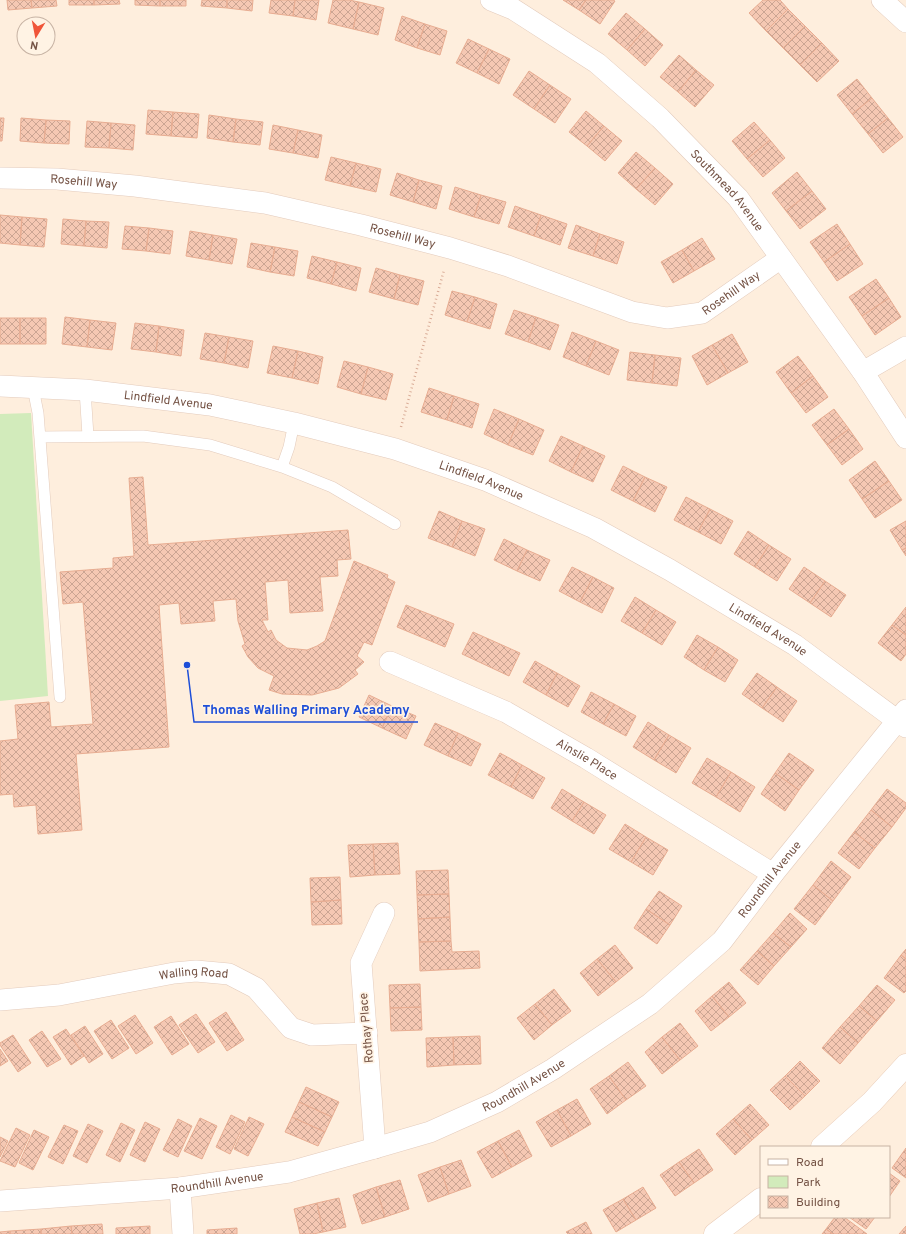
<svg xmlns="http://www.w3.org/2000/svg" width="906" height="1234" font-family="Overpass,sans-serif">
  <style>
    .green { fill: #d2ebbb }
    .building { fill: url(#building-cross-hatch); stroke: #e8ad92 }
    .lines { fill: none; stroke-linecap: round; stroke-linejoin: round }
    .lane-casing { stroke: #e3cbbc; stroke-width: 12 }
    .street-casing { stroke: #e3cbbc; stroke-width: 22 }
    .secondary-casing { stroke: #e9ccb8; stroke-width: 23 }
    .path { stroke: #d9ac97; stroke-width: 2.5; stroke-dasharray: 1 3; stroke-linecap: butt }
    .lane { stroke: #fff; stroke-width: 11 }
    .street { stroke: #fff; stroke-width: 21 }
    .secondary { stroke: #fff; stroke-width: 22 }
    .labels { text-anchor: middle; stroke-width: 3.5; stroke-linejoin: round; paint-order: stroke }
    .street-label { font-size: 12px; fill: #745244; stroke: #fff3e4 }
    .leader { fill: none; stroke: #1d4ed8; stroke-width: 1.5 }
    .callout-dot { fill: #1d4ed8; stroke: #fff3e4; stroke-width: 1.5 }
    .callout-label { font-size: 13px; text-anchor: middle; font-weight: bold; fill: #1d4ed8; stroke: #fff3e4; stroke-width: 3.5; stroke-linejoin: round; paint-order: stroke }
  </style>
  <defs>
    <pattern id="building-cross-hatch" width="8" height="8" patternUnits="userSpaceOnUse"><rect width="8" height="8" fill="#f5c8b3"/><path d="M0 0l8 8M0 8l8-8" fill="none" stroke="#cba593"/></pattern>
  </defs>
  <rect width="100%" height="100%" fill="#feeedd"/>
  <path class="green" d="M 31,413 L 48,696 L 0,701 L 0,414 Z"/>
  <path class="building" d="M 7,0 L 31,0 L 32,8 L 8,10 Z
    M 31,0 L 56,0 L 57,6 L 32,8 Z
    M 69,0 L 94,0 L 94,5 L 69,5 Z
    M 94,0 L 119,0 L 120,4 L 94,5 Z
    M 135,0 L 160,0 L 160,6 L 135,5 Z
    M 160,0 L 186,0 L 186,6 L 160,6 Z
    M 202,0 L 227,0 L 227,8 L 201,6 Z
    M 227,0 L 253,0 L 252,11 L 227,8 Z
    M 271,0 L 295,0 L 293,16 L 269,13 Z
    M 295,0 L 319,0 L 316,20 L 293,16 Z
    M 333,0 L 349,0 L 359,2 L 353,29 L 328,23 Z
    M 563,0 L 586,0 L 579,10 Z
    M 586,0 L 613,0 L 615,1 L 600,24 L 579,10 Z
    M 763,0 L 780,0 L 788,9 L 766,31 L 749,13 Z
    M 359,2 L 384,8 L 378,35 L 353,29 Z
    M 788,9 L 805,26 L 783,48 L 766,31 Z
    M 626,13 L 645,29 L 627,50 L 608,34 Z
    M 402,16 L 425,24 L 417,48 L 395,40 Z
    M 425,24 L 447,31 L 440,55 L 417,48 Z
    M 805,26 L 822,43 L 800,65 L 783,48 Z
    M 645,29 L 663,45 L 645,66 L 627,50 Z
    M 468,39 L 489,49 L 477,73 L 456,63 Z
    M 822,43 L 839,61 L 817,82 L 800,65 Z
    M 489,49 L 510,59 L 499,84 L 477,73 Z
    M 679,55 L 696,70 L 678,92 L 660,77 Z
    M 696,70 L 714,85 L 695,107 L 678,92 Z
    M 529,71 L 550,85 L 534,109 L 513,95 Z
    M 857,79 L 872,98 L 852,114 L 837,95 Z
    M 550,85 L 571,99 L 555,123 L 534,109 Z
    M 872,98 L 888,118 L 868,134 L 852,114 Z
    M 148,110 L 173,112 L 171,136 L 146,134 Z
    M 586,111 L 604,126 L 587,146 L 569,132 Z
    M 173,112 L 199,114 L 197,138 L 171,136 Z
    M 209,115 L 236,119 L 233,142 L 207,138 Z
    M 0,118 L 4,118 L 2,141 L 0,141 Z
    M 21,118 L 46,120 L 44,143 L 20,141 Z
    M 888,118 L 903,137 L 883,153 L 868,134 Z
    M 236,119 L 263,122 L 260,145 L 233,142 Z
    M 46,120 L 70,121 L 69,144 L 44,143 Z
    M 87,121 L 111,123 L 109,148 L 85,147 Z
    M 754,122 L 770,140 L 747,159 L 732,141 Z
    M 111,123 L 135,125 L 133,150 L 109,148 Z
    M 273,125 L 298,130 L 293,153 L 269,149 Z
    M 604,126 L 622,141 L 605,161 L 587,146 Z
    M 298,130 L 322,135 L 318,158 L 293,153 Z
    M 770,140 L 785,158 L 763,177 L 747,159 Z
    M 636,152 L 655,168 L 636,189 L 618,173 Z
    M 331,157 L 356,163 L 350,186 L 325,180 Z
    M 356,163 L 381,169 L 376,192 L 350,186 Z
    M 655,168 L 673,184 L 655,205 L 636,189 Z
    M 797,172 L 812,191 L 786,211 L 772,193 Z
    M 397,173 L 419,180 L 413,202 L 390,195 Z
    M 419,180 L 442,186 L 436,209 L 413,202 Z
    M 455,187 L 481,195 L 474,217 L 449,209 Z
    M 812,191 L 826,209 L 800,229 L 786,211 Z
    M 481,195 L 506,202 L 499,224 L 474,217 Z
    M 515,206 L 541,215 L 534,236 L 508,227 Z
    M 0,215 L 22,217 L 20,245 L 0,243 Z
    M 541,215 L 567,224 L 560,245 L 534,236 Z
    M 22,217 L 47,219 L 44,247 L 20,245 Z
    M 63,219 L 86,221 L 84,246 L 61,244 Z
    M 86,221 L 109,222 L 107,248 L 84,246 Z
    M 837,224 L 850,244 L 824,262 L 810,242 Z
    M 576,225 L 600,234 L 593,256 L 568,248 Z
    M 125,226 L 149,228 L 146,251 L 122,249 Z
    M 149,228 L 173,231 L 170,254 L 146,251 Z
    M 190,231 L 213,235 L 209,260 L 186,256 Z
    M 600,234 L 624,242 L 617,264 L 593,256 Z
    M 213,235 L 237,239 L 232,264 L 209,260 Z
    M 702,238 L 715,259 L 694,271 L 682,250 Z
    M 251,243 L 275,247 L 270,272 L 247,267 Z
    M 850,244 L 863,264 L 837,281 L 824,262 Z
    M 275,247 L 298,251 L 294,276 L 270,272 Z
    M 682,250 L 694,271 L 673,283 L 661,262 Z
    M 312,256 L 337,262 L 331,284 L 307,278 Z
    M 337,262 L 361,268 L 356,291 L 331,284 Z
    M 376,268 L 400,275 L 394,299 L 369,292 Z
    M 400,275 L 424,281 L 418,305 L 394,299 Z
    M 876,279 L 889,298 L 862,316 L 849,297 Z
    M 452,291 L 475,297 L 467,322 L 445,315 Z
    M 475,297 L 497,304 L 490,329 L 467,322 Z
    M 889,298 L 901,317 L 875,335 L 862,316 Z
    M 514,310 L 536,317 L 528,342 L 505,334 Z
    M 65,317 L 90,320 L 87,347 L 62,344 Z
    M 536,317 L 559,325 L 550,350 L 528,342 Z
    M 0,318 L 20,318 L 20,344 L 0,344 Z
    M 20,318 L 46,318 L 46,344 L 20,344 Z
    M 90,320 L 116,323 L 112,350 L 87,347 Z
    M 135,323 L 159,326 L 156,352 L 131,349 Z
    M 159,326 L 184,330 L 181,356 L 156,352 Z
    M 572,332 L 596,341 L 586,366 L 563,357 Z
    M 205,333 L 229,337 L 224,363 L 200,359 Z
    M 732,334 L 748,362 L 728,373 L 712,345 Z
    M 229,337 L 253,341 L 248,368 L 224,363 Z
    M 596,341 L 619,350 L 609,375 L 586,366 Z
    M 712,345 L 728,373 L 707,385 L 692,356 Z
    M 273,346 L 298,351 L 292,378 L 267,373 Z
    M 298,351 L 323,357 L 318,384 L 292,378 Z
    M 630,352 L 655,355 L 652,383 L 627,380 Z
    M 655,355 L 681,358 L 677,386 L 652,383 Z
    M 798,356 L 813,376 L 791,393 L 776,372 Z
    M 344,361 L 368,367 L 361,394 L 337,387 Z
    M 368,367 L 393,374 L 386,400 L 361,394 Z
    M 813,376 L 828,397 L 806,413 L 791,393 Z
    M 429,388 L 454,396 L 447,420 L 421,412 Z
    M 454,396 L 479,404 L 472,428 L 447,420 Z
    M 494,409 L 519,419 L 508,445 L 484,434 Z
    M 834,409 L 849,429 L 827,445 L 812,425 Z
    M 519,419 L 544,430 L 533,455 L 508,445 Z
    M 849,429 L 863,449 L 842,465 L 827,445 Z
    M 561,436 L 583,446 L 571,472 L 549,461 Z
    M 583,446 L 605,456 L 593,482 L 571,472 Z
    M 875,461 L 889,481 L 862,499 L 849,480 Z
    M 623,466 L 645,477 L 633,501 L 611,490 Z
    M 143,477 L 148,545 L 348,530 L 351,559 L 337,560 L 338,576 L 320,577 L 323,611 L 290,613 L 288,580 L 265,582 L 268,620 L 262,620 L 268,632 L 271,630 L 276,640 L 287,648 L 307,650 L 317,646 L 325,641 L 354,561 L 388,575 L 387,578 L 395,582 L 372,645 L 364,642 L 357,656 L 364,662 L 355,670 L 358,674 L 339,688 L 312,695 L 282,694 L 269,690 L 274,676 L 258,668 L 248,657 L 242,646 L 245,644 L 238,621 L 236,599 L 213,601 L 215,621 L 181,624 L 179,603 L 159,605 L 169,747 L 76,754 L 82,830 L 38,834 L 36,805 L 14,807 L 13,794 L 0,795 L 0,741 L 18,739 L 15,705 L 49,702 L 51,727 L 93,724 L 83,602 L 63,604 L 60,572 L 113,568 L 113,558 L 134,556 L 129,478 Z
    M 645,477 L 667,487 L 655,512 L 633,501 Z
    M 889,481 L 902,500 L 875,518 L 862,499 Z
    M 686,497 L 710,509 L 698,532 L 674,520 Z
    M 710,509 L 733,521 L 721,544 L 698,532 Z
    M 439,511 L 462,521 L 452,547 L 428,538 Z
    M 462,521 L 485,529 L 475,556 L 452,547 Z
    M 906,521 L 906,548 L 902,550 L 890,530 Z
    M 748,531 L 769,545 L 755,567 L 734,554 Z
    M 504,539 L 527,550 L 517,571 L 494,560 Z
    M 769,545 L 791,559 L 777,581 L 755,567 Z
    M 906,548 L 906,556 L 902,550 Z
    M 527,550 L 550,560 L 540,581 L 517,571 Z
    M 572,567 L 593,577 L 580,602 L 559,591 Z
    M 804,567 L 825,581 L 810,603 L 789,589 Z
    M 593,577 L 614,588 L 602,613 L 580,602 Z
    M 825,581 L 846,595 L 831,617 L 810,603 Z
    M 635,597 L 656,610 L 642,633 L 621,621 Z
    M 406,605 L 454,624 L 445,647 L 397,627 Z
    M 906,607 L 906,635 L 892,625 Z
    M 656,610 L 676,622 L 662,645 L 642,633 Z
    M 892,625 L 906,635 L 906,654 L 901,661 L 878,643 Z
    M 473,632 L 520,653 L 509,676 L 462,654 Z
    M 697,635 L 718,647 L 704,670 L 684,657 Z
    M 718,647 L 738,660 L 725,682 L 704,670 Z
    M 535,661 L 557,673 L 546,695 L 523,682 Z
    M 557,673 L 580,686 L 568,707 L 546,695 Z
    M 757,673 L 777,687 L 762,708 L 742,694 Z
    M 777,687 L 797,701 L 783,722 L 762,708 Z
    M 591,692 L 614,704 L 603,724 L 581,712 Z
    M 369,695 L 392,706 L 382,728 L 359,717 Z
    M 614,704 L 636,716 L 626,736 L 603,724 Z
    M 392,706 L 416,716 L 406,739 L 382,728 Z
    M 648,722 L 669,735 L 654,760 L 633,747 Z
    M 435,723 L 458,733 L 448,756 L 424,745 Z
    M 458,733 L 481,744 L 471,766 L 448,756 Z
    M 669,735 L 691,748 L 676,773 L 654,760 Z
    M 500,753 L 522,765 L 511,787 L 488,775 Z
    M 789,753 L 814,770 L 799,790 L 775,773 Z
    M 707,758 L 731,772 L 716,797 L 692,783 Z
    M 522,765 L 545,778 L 533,799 L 511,787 Z
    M 731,772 L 755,787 L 740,812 L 716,797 Z
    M 775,773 L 799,790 L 785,811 L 761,794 Z
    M 562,789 L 584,802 L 572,821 L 551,808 Z
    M 887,789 L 906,803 L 906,808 L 892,827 L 871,810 Z
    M 584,802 L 606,815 L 594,834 L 572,821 Z
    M 871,810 L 892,827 L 875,848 L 854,832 Z
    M 625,824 L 646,837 L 631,862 L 609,849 Z
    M 854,832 L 875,848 L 859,869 L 838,853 Z
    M 646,837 L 668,850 L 653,875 L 631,862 Z
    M 398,843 L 400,874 L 375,875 L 373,844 Z
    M 373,844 L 375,875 L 350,877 L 348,845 Z
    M 831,861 L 851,877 L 833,901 L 813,885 Z
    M 448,870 L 449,894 L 417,895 L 416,871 Z
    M 340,877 L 341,900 L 311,902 L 310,878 Z
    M 813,885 L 833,901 L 815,925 L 794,909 Z
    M 659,891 L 682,906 L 670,925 L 646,909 Z
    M 449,894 L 450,917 L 418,919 L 417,895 Z
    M 341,900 L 342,924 L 312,925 L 311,902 Z
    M 646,909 L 670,925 L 657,944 L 634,928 Z
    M 790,913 L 807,929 L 791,947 L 773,933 Z
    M 450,917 L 451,941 L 419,942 L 418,919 Z
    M 773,933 L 791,947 L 774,966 L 757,951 Z
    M 451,941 L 452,952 L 479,951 L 480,968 L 420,971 L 419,942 Z
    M 615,945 L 633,968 L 616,982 L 597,959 Z
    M 906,949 L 906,959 L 901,955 Z
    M 757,951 L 774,966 L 758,985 L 740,970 Z
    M 901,955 L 906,959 L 906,991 L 904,993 L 884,978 Z
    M 597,959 L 616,982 L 598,996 L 580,973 Z
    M 729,982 L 746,1003 L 729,1017 L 712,996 Z
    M 420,984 L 421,1007 L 390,1008 L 389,985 Z
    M 877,985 L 895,1000 L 877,1021 L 859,1006 Z
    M 554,989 L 571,1011 L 552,1025 L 535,1004 Z
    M 712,996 L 729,1017 L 711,1031 L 695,1011 Z
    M 535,1004 L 552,1025 L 534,1040 L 517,1018 Z
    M 859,1006 L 877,1021 L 858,1043 L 840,1027 Z
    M 421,1007 L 422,1030 L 391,1031 L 390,1008 Z
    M 226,1012 L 244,1040 L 227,1051 L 209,1023 Z
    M 196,1014 L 215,1042 L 198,1053 L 179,1025 Z
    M 135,1015 L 153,1043 L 136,1054 L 118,1026 Z
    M 171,1016 L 189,1044 L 172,1055 L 154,1027 Z
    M 111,1020 L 129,1048 L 112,1059 L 94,1031 Z
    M 680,1023 L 698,1046 L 680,1060 L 662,1037 Z
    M 85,1026 L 103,1054 L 89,1063 L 71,1035 Z
    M 840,1027 L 858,1043 L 840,1064 L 822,1048 Z
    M 66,1029 L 84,1056 L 71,1065 L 53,1037 Z
    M 42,1031 L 61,1059 L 47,1067 L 29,1040 Z
    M 13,1035 L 31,1063 L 18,1072 L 0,1045 L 0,1043 Z
    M 480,1036 L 481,1064 L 454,1065 L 453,1037 Z
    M 453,1037 L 454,1065 L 427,1067 L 426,1038 Z
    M 662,1037 L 680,1060 L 662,1074 L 645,1052 Z
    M 0,1049 L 8,1061 L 0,1066 Z
    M 800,1061 L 820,1081 L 805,1096 L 785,1076 Z
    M 628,1062 L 646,1086 L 626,1100 L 609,1076 Z
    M 609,1076 L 626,1100 L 607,1114 L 590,1089 Z
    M 785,1076 L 805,1096 L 790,1110 L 770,1090 Z
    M 306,1087 L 339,1102 L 332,1117 L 299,1102 Z
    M 577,1099 L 591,1124 L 571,1136 L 557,1110 Z
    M 299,1102 L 332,1117 L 325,1132 L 292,1117 Z
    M 750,1104 L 769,1125 L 752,1140 L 733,1119 Z
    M 557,1110 L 571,1136 L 551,1147 L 536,1122 Z
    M 231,1115 L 245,1122 L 230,1154 L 216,1147 Z
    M 249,1117 L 264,1124 L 248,1156 L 234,1149 Z
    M 292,1117 L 325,1132 L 318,1146 L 285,1132 Z
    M 200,1118 L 217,1126 L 202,1159 L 184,1151 Z
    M 178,1119 L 192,1126 L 178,1157 L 163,1150 Z
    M 733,1119 L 752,1140 L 735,1155 L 716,1134 Z
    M 145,1122 L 160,1129 L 145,1162 L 130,1155 Z
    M 121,1123 L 135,1130 L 120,1162 L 106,1155 Z
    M 88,1124 L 103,1131 L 87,1163 L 73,1156 Z
    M 64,1125 L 78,1131 L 63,1164 L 48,1157 Z
    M 16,1128 L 30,1135 L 15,1167 L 0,1161 Z
    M 34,1130 L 49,1137 L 33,1170 L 19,1163 Z
    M 519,1130 L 532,1156 L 512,1167 L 498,1141 Z
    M 0,1137 L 8,1141 L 0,1157 Z
    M 498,1141 L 512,1167 L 492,1178 L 477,1152 Z
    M 906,1148 L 906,1178 L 892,1168 Z
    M 699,1149 L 713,1170 L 694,1183 L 679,1162 Z
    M 461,1160 L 471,1186 L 449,1194 L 440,1167 Z
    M 679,1162 L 694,1183 L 675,1196 L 660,1175 Z
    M 440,1167 L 449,1194 L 428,1202 L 418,1175 Z
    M 889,1173 L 900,1181 L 889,1197 Z
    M 400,1180 L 409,1209 L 385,1217 L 376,1187 Z
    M 376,1187 L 385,1217 L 362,1224 L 353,1195 Z
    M 643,1187 L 656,1208 L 636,1220 L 623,1199 Z
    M 339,1198 L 346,1227 L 323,1232 L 317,1203 Z
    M 623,1199 L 636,1220 L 616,1232 L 603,1210 Z
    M 317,1203 L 323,1232 L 313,1234 L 300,1234 L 294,1209 Z
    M 835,1217 L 844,1217 L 867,1234 L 833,1234 L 826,1229 Z
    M 849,1217 L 875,1217 L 866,1229 Z
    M 586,1222 L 592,1234 L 568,1234 L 566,1232 Z
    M 102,1224 L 103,1234 L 72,1234 L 71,1226 Z
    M 71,1226 L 72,1234 L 41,1234 L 41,1229 Z
    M 150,1226 L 150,1234 L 116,1234 L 116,1228 Z
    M 906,1226 L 906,1234 L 899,1234 Z
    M 237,1228 L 237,1234 L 207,1234 L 207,1230 Z
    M 41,1229 L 41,1234 L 10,1234 L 10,1231 Z
    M 826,1229 L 833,1234 L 822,1234 Z
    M 10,1231 L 10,1234 L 0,1234 L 0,1232 Z"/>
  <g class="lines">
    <defs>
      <path id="lane" d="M 33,388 L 38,413 L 60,697
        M 85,390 L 88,436
        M 40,437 L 143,436 L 210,445 L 282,467 L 332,487 L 395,524
        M 282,467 L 289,447 L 294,423"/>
      <g id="street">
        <path id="s1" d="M 491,0 L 513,9 L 597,63 L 660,118 L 738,198 L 863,372 L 906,438"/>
        <path d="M 882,0 L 906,22"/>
        <path id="s2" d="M 0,178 L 57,179 L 135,186 L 265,203 L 361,225 L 450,248 L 508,266 L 632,312 L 667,318 L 702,313 L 781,258"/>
        <path d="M 863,372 L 906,347"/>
        <path id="s3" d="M 0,386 L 85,390 L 210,405 L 294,423 L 395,449 L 485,480 L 594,528 L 670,570 L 795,645 L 906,727"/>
        <path id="s4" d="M 390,662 L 506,712 L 586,758 L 773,874"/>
        <path id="s5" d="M 0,1000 L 59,995 L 174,973 L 196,971 L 229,974 L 256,988 L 291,1028 L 312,1035 L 367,1033"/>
        <path d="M 375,1148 L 361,963 L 384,913"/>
        <path d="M 180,1188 L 183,1234"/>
        <path id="s6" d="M 0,1201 L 180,1188 L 289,1172 L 375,1148 L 430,1132 L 497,1102 L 553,1069 L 650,1004 L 722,941 L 773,874 L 906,710"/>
      </g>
      <path id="secondary" d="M 822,1147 L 872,1102 L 906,1065
        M 715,1234 L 761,1199"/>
    </defs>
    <use href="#lane" class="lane-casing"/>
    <use href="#street" class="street-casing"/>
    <use href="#secondary" class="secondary-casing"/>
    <path class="path" d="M 401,427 L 444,270"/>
    <use href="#lane" class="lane"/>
    <use href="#street" class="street"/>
    <use href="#secondary" class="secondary"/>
  </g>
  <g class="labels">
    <g class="street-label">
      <text dy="4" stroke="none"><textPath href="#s2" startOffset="84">Rosehill Way</textPath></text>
      <text dy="4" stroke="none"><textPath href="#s1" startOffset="306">Southmead Avenue</textPath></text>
      <text dy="4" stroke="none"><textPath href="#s2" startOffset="408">Rosehill Way</textPath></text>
      <text dy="4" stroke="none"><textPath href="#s2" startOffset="756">Rosehill Way</textPath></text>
      <text dy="4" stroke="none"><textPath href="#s3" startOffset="169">Lindfield Avenue</textPath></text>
      <text dy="4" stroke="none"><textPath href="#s3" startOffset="493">Lindfield Avenue</textPath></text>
      <text dy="4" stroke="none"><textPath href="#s3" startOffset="817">Lindfield Avenue</textPath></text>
      <text dy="4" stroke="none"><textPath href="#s4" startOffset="220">Ainslie Place</textPath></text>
      <text dy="4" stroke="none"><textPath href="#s6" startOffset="866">Roundhill Avenue</textPath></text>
      <text dy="4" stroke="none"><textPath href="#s5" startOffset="196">Walling Road</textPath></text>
      <text transform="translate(366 1028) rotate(-95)" y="4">Rothay Place</text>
      <text dy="4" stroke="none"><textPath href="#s6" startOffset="542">Roundhill Avenue</textPath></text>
      <text dy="4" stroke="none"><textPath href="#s6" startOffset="218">Roundhill Avenue</textPath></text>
    </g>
  </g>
  <path class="leader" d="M187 665L194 722H418"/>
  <circle class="callout-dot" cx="187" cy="665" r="4"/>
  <g class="callout-label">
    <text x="306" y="714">Thomas Walling Primary Academy</text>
  </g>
  <rect x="760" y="1146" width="130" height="72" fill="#fff3e4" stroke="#c7b3a4"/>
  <rect x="768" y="1159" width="20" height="6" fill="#ffffff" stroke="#c7b3a4"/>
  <text x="796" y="1166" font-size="12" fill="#745244">Road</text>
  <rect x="768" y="1176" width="20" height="12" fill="#d2ebbb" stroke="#c7b3a4"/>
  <text x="796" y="1186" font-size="12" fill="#745244">Park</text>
  <rect x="768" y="1196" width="20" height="12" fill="url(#building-cross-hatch)" stroke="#c7b3a4"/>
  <text x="796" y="1206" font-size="12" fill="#745244">Building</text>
  <g transform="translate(36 36) rotate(190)"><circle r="19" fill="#fff3e4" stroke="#c7b3a4"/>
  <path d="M0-3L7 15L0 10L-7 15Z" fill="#f05539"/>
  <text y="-6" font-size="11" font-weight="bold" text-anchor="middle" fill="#745244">N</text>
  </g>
</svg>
